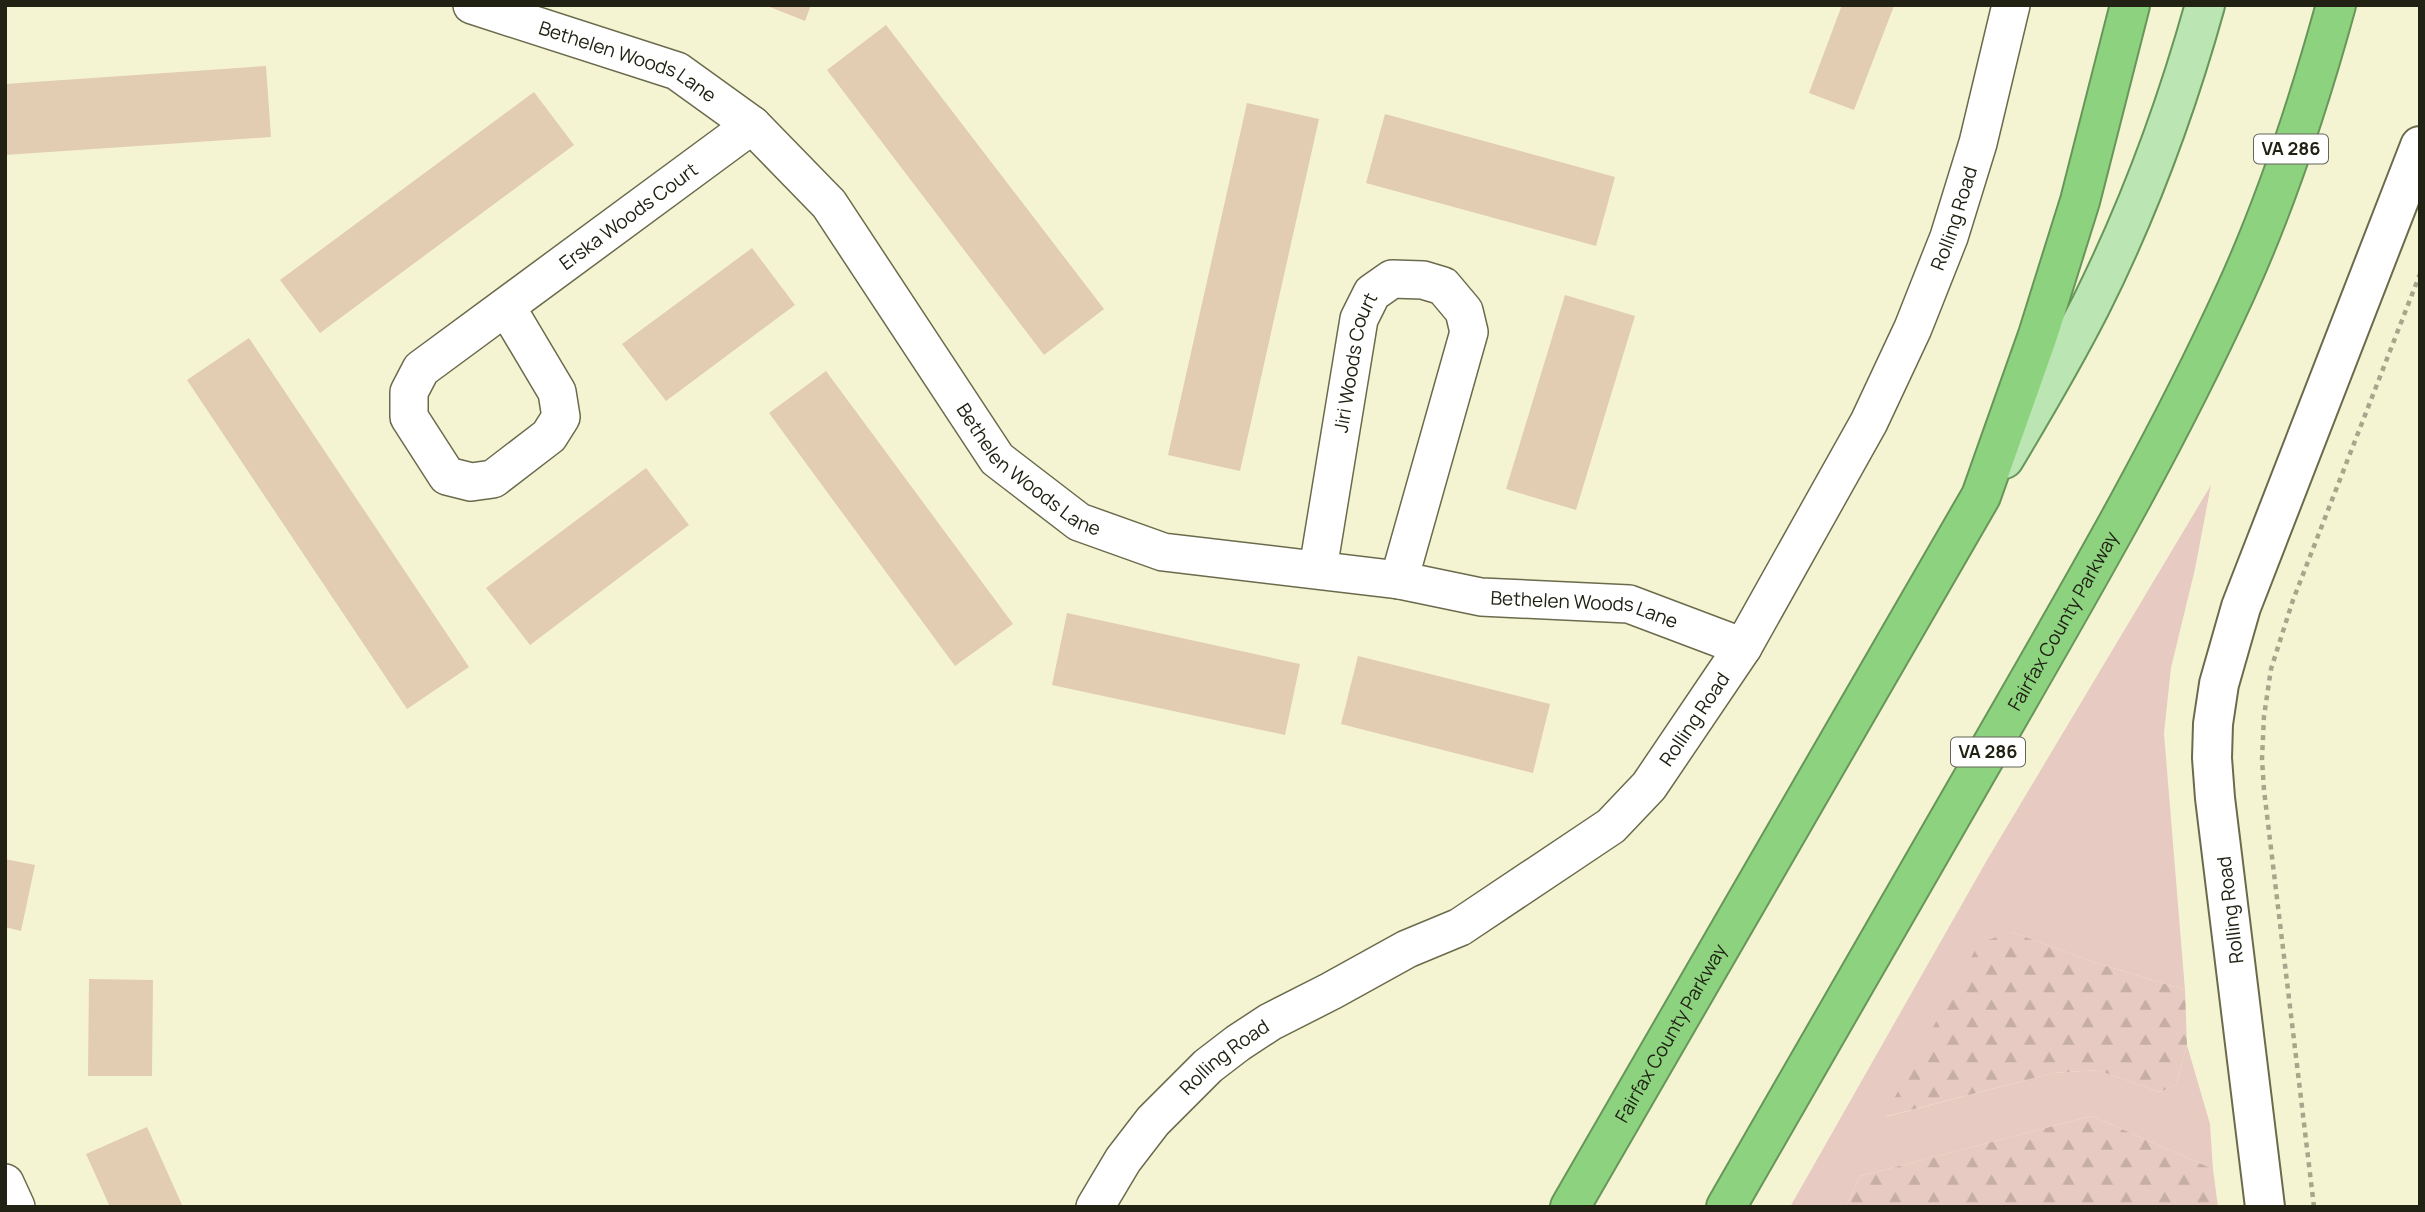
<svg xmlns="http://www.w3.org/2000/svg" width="2425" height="1212" font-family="Manrope,sans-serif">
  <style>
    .green { fill: #e7cbc3 }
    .forest { fill: url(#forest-firs) }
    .building { fill: #e2ccb2 }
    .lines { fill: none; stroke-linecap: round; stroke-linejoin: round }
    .minor-casing { stroke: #6b6a4c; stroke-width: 40 }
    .tertiary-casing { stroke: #6b6a4c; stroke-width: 42 }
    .primary-casing { stroke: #67955a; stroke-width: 42 }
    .motorway-casing { stroke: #67955a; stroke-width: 42 }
    .path { stroke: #a6a68c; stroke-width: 4.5; stroke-dasharray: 5 5; stroke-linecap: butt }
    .minor { stroke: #fff; stroke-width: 37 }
    .tertiary { stroke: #fff; stroke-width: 38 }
    .primary { stroke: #bbe5b2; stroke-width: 38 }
    .motorway { stroke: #8dd37f; stroke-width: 38 }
    .labels { text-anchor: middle; stroke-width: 5; stroke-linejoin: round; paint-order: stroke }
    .shield { fill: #fff; stroke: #64645a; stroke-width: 2 }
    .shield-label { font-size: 18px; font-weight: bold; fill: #212114 }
    .street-label { font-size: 19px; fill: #212114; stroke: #fff }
  </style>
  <defs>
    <pattern id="forest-firs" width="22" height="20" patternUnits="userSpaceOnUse" patternTransform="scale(1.75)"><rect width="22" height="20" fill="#e7cbc3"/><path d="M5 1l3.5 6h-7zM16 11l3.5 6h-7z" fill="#c6aea7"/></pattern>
  </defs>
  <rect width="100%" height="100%" fill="#f5f4d2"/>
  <path class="green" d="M 2211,485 L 2195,569 L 2171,668 L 2164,733 L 2185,990 L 2090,961 L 2012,932 L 1885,1117 L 2053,1073 L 2097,1070 L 2160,1092 L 2176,1085 L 2187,1045 L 2210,1124 L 2213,1169 L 2092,1116 L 1860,1176 L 1846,1207 L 1790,1207 L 1987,860 Z"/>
  <path class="forest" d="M 2012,932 L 2090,961 L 2185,990 L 2187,1045 L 2176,1085 L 2160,1092 L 2097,1070 L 2053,1073 L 1884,1117 L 1979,943 Z
    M 2092,1116 L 2213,1169 L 2218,1207 L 1846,1207 L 1860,1176 Z"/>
  <path class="building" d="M 765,5 L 811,5 L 805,21 Z
    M 1842,5 L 1894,6 L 1854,110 L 1809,93 Z
    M 886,25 L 1104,309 L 1044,355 L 827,70 Z
    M 266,66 L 271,137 L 5,155 L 5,84 Z
    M 534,92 L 574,145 L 320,333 L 280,280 Z
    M 1247,103 L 1319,119 L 1240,471 L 1168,455 Z
    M 1385,114 L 1615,177 L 1596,246 L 1366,183 Z
    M 752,248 L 795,305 L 666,401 L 622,344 Z
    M 1565,295 L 1635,316 L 1576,510 L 1506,489 Z
    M 249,338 L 469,667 L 407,709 L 187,380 Z
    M 826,371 L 1013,624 L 955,666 L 769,413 Z
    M 646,468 L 689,525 L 530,645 L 486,588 Z
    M 1067,613 L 1300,664 L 1285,735 L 1052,685 Z
    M 1358,656 L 1550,704 L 1533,773 L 1341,724 Z
    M 5,859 L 35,865 L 21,931 L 5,927 Z
    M 89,979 L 153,980 L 152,1076 L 88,1076 Z
    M 147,1127 L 183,1207 L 110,1207 L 86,1154 Z"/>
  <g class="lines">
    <defs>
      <g id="minor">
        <path id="s1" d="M 472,5 L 677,71 L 752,125 L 829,204 L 997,459 L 1079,522 L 1163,552 L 1399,580 L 1481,597 L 1629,604 L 1743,647"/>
        <path id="s2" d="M 507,308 L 557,392 L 561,417 L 549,436 L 493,479 L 471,482 L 447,476 L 409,417 L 409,392 L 421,369 L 752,125"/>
        <path id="s3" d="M 1318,569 L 1359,319 L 1372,293 L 1392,279 L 1423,280 L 1443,286 L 1464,311 L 1469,332 L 1399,580"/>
        <path d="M 5,1183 L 16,1207"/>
        <path id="s4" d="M 1095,1207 L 1123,1160 L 1153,1121 L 1208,1066 L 1238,1043 L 1270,1022 L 1331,991 L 1407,949 L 1460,927 L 1611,826 L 1649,786 L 1743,647 L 1869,422 L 1913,328 L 1949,237 L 1978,143 L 2011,5"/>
      </g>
      <path id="tertiary" d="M 2265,1207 L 2215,798 L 2212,758 L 2213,724 L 2219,684 L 2241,607 L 2420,146"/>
      <path id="primary" d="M 2004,459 C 2034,409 2064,358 2091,305 C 2139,209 2176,109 2205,5"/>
      <g id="motorway">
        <path id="s5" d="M 1570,1207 L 1981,496 L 2038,335 L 2080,201 L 2130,5"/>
        <path id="s6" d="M 1726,1207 C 1819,1046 1911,885 2004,724 C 2085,583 2167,442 2235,293 C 2277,201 2309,103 2336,5"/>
      </g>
    </defs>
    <use href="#minor" class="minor-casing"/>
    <use href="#tertiary" class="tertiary-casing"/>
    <use href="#primary" class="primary-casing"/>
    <use href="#motorway" class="motorway-casing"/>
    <path class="path" d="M 2314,1207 L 2264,790 L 2262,759 L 2264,716 L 2271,669 L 2293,600 L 2420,274"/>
    <use href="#minor" class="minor"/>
    <use href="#tertiary" class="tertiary"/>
    <use href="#primary" class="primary"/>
    <use href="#motorway" class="motorway"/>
  </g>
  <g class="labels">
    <g class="shield">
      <rect x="2254" y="134.5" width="74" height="29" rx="5"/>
      <rect x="1951" y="737.5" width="74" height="29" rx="5"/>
    </g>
    <g class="shield-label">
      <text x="2291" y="155">VA 286</text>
      <text x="1988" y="758">VA 286</text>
    </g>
    <g class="street-label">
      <text dy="7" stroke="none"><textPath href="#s1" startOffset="166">Bethelen Woods Lane</textPath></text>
      <text dy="7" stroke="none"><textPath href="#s2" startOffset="642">Erska Woods Court</textPath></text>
      <text dy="7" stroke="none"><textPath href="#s4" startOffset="1354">Rolling Road</textPath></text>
      <text dy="7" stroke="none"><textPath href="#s3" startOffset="210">Jiri Woods Court</textPath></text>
      <text dy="7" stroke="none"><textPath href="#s1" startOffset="754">Bethelen Woods Lane</textPath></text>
      <text dy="7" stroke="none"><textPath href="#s1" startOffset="1342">Bethelen Woods Lane</textPath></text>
      <text dy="7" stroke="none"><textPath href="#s6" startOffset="676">Fairfax County Parkway</textPath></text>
      <text dy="7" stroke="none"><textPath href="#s4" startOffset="788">Rolling Road</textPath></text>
      <text transform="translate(2230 910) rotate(-97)" y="7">Rolling Road</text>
      <text dy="7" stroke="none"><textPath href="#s5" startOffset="201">Fairfax County Parkway</textPath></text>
      <text dy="7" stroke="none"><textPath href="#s4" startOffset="200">Rolling Road</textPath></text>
    </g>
  </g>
  <rect width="2425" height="1212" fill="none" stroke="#212114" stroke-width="14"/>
</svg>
